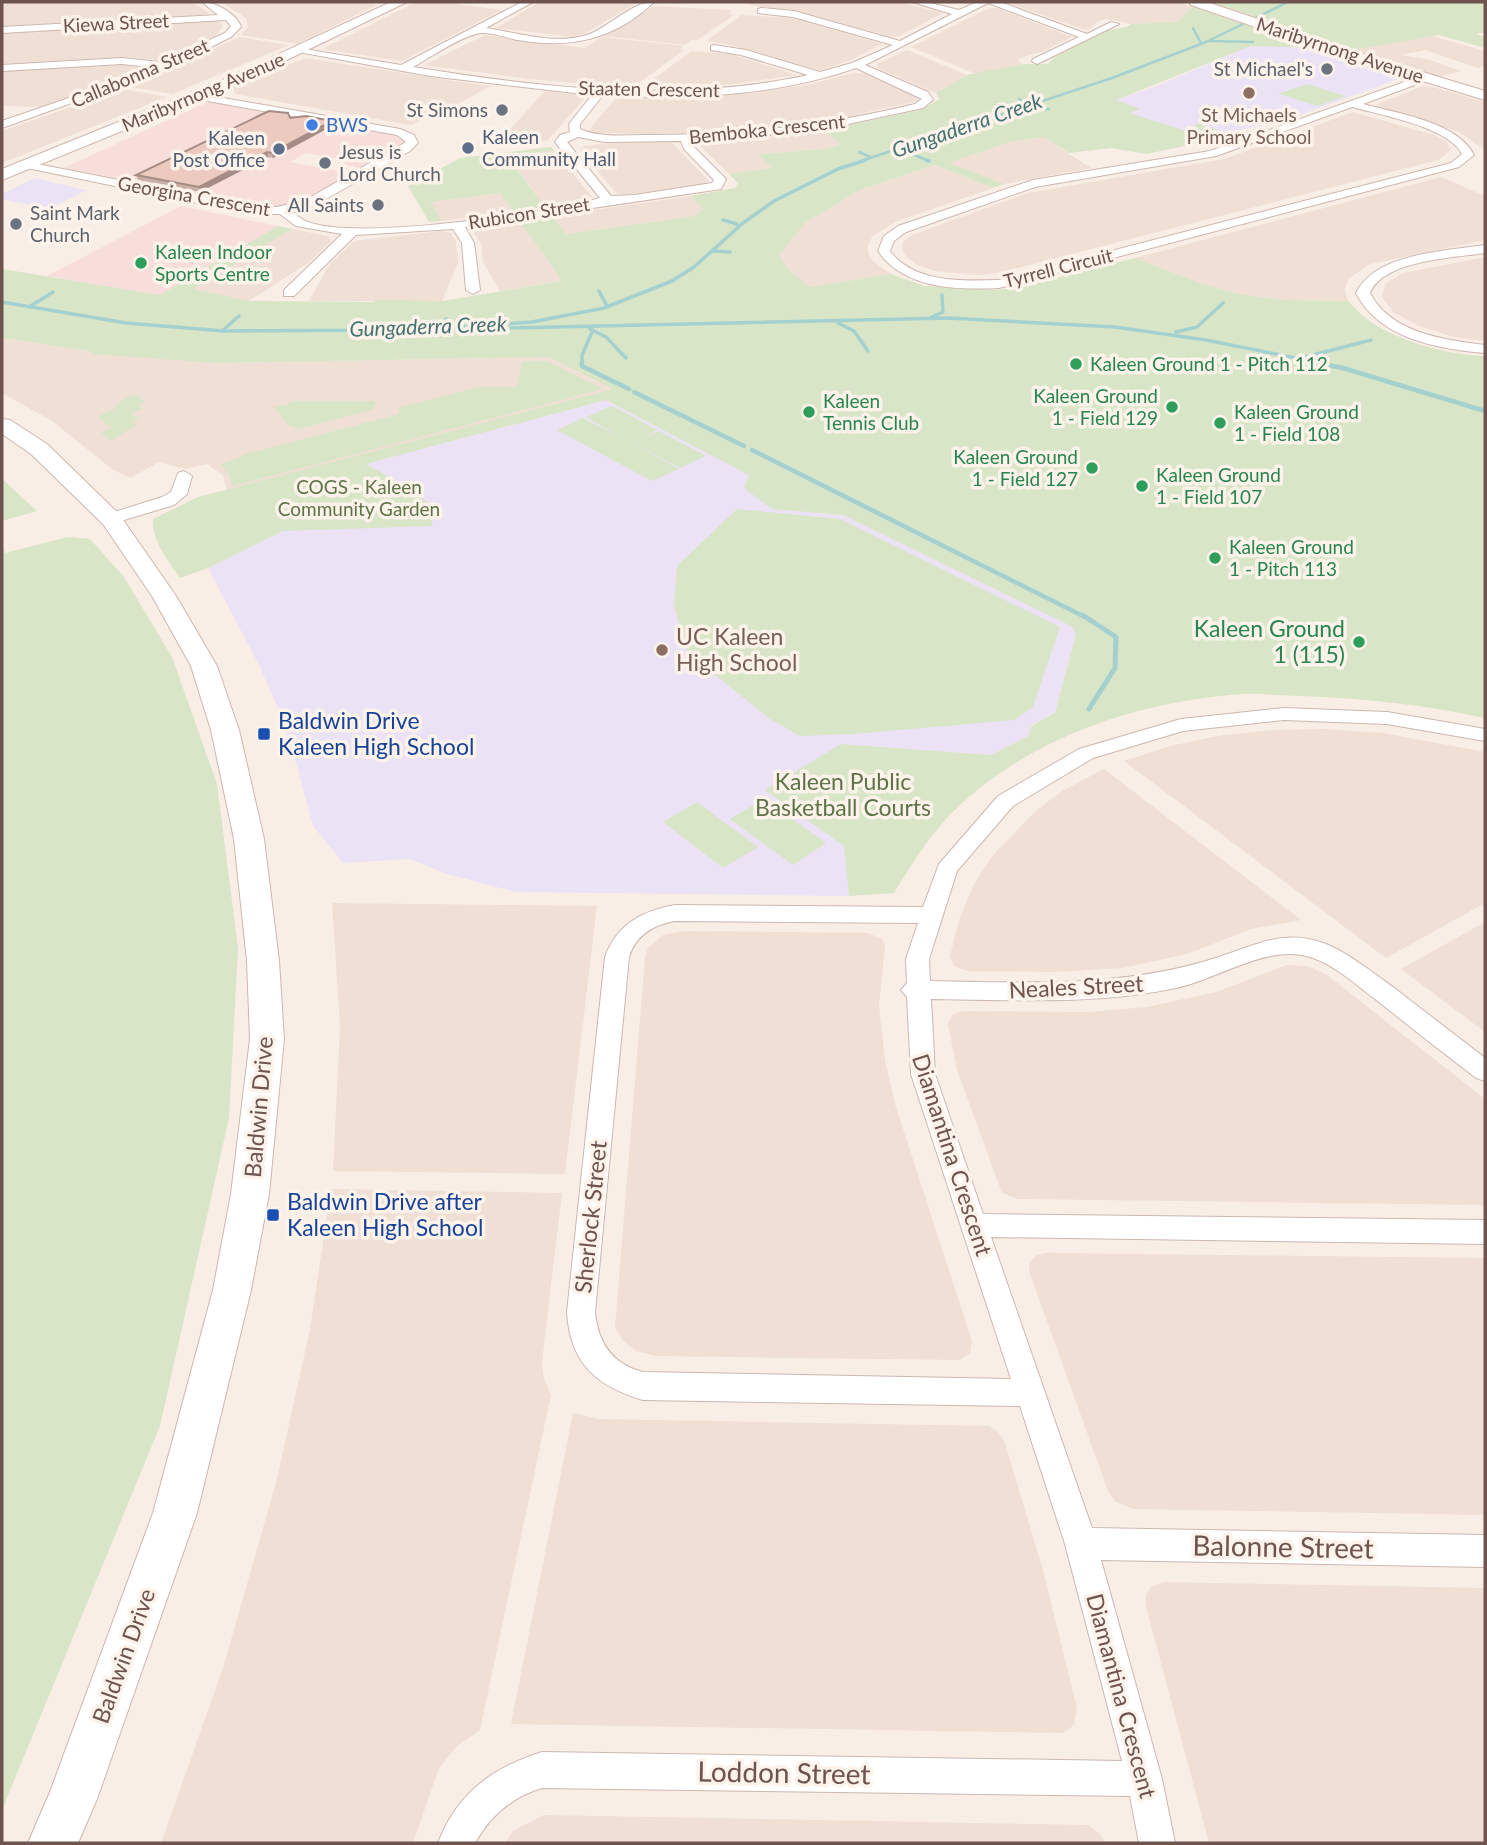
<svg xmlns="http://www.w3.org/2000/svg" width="1487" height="1845" font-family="Lato,sans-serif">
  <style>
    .residential { fill: #f0dfd5 }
    .commercial { fill: #f8deda; fill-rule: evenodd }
    .education { fill: #ebe2f6 }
    .green { fill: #d8e5c6 }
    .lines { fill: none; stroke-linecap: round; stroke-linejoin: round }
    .stream-far3 { stroke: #a4d1d0; stroke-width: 2.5 }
    .stream-far2 { stroke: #a4d1d0; stroke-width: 3.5 }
    .stream-far1 { stroke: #a4d1d0; stroke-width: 4.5 }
    .stream { stroke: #a4d1d0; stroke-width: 5 }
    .street-casing { stroke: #ccb7b0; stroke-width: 2 }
    .secondary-casing { stroke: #ceb6ae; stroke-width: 2 }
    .street { fill: #fff; fill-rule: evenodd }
    .secondary { fill: #fff; fill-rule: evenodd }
    .wall { fill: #cbaea5 }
    .shaded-wall { fill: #a58d86 }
    .building { fill: #eccac0; stroke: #a58d86; stroke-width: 2 }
    .worship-dot { fill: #6b7280; stroke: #fdf3eb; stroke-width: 2.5 }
    .education-dot { fill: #8d6e63; stroke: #fdf3eb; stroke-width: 2.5 }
    .shop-dot { fill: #3f7fe0; stroke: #fdf3eb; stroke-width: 2.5 }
    .service-dot { fill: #5c6f8a; stroke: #fdf3eb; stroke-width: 2.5 }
    .leisure-dot { fill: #2e9e5b; stroke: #fdf3eb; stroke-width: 2.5 }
    .transit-dot { fill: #1a4fb4; stroke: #fdf3eb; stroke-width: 2.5 }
    .labels { text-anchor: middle; stroke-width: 7; stroke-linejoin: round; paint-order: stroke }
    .far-street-label { font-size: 19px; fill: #6f534e; stroke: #fdf3eb }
    .far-worship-label { font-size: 19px; fill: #5b616d; stroke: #fdf3eb; text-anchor: end }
    .far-education-label { font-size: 19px; fill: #785e54; stroke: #fdf3eb }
    .far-shop-label { font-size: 19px; fill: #366cbe; stroke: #fdf3eb; text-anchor: start }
    .far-service-label { font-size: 19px; fill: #4e5e75; stroke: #fdf3eb; text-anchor: start }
    .far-leisure-label { font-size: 19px; fill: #27864d; stroke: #fdf3eb; text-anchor: start }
    .far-park-label { font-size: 19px; fill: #5d7447; stroke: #fdf3eb }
    .far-water-label { font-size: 21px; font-style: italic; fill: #437372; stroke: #fdf3eb }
    .leisure-label { font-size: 23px; fill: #27864d; stroke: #fdf3eb; text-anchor: end }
    .education-label { font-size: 23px; fill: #785e54; stroke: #fdf3eb; text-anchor: start }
    .transit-label { font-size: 23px; fill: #164399; stroke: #fdf3eb; text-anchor: start }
    .park-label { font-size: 23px; fill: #5d7447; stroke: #fdf3eb }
    .street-label { font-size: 23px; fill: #6f534e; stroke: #fdf3eb }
    .near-street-label { font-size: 28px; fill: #6f534e; stroke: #fdf3eb }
  </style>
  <rect width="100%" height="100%" fill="#f9eee5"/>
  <path class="residential" d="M 2,2 L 192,2 L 209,13 L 204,15 L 2,26 Z
    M 221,2 L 361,2 L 377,5 L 297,44 L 241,35 L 248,27 L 246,18 Z
    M 416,2 L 441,2 L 502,10 L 402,61 L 322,49 Z
    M 539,2 L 638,2 L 584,34 L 573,37 L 496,28 Z
    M 749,2 L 900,2 L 943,13 L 899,36 L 892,37 L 801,12 L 749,5 Z
    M 1005,2 L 1178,2 L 1193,7 L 1177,22 L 1131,24 L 1107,19 L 1098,21 L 1090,29 L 1085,30 Z
    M 654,6 L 731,10 L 729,14 L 734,15 L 698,40 L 692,40 L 685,45 L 604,36 Z
    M 989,8 L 997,8 L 1072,37 L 1044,51 L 1020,58 L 1018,61 L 1023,64 L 976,74 L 911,47 Z
    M 742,15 L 792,18 L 883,44 L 849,61 L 819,70 L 726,44 L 706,41 Z
    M 218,21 L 223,26 L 216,35 L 161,60 L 125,57 L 2,64 L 2,33 L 6,32 Z
    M 485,35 L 584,48 L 602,37 L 684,46 L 680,49 L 684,50 L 632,88 L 528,79 L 424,65 Z
    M 1432,36 L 1485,51 L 1485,66 L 1478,68 L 1425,50 L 1401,55 L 1427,59 L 1461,71 L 1438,77 L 1353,50 Z
    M 239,37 L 289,45 L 173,94 L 130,87 Z
    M 907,50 L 967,75 L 936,93 L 877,68 L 877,64 Z
    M 692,51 L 731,54 L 797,75 L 720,86 L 641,88 Z
    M 305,58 L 441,79 L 491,86 L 444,111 L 410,125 L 235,94 L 233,87 Z
    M 119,64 L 143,68 L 42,107 L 2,106 L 2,71 Z
    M 854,73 L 863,73 L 918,97 L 918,101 L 826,121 L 740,131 L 654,134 L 594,133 L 589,130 L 614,100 L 623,97 L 686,98 L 749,93 L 806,85 Z
    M 1423,86 L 1433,87 L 1485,102 L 1485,147 L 1482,148 L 1457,131 L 1375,105 Z
    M 123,89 L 167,97 L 2,163 L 2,131 Z
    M 545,91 L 580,95 L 585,98 L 547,141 L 502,138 Z
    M 1353,112 L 1434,135 L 1447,142 L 1451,150 L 1438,160 L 998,273 L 977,275 L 935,271 L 918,265 L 907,258 L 902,249 L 903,242 L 912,235 L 1028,193 L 1224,159 Z
    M 825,130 L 841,143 L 826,149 L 759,154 L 773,168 L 729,174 L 698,144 L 704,141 Z
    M 1044,137 L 1091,168 L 1004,184 L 948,163 L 1010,142 Z
    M 618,142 L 671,142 L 709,181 L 704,185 L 627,195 L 616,193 L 580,150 L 585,146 Z
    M 554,150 L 592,197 L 586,201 L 545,207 L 508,156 Z
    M 935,165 L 993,188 L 897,221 L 873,236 L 868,244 L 868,253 L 873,261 L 891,274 L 810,287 L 788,269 L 779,255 L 805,223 L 860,190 Z
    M 1441,177 L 1485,196 L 1485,240 L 1370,264 L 1348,279 L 1345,290 L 1348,301 L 1283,300 L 1238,294 L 1203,284 L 1135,258 Z
    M 500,193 L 513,211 L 441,221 L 430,202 Z
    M 691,196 L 704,210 L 695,216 L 566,234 L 552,216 Z
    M 519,220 L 563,281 L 500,291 L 483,262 L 481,244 L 472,230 L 479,226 Z
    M 292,229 L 328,236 L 332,241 L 308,263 L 249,301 L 192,289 Z
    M 441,231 L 451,233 L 456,242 L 458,263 L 442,301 L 309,301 L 329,265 L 354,241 Z
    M 1485,257 L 1485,341 L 1454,337 L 1421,327 L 1394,313 L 1382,297 L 1385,284 L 1403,273 Z
    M 2,338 L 89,351 L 216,363 L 549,357 L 614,389 L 227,490 L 223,475 L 207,464 L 185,469 L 159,462 L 130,478 L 112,469 L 52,421 L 2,393 Z
    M 1324,729 L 1383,733 L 1485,752 L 1485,903 L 1386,958 L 1124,761 L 1170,746 L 1218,736 L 1272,730 Z
    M 1104,769 L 1301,920 L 1251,929 L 1187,954 L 1123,968 L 1054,972 L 967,971 L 954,966 L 950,956 L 960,917 L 974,884 L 993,855 L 1037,810 L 1062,791 Z
    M 332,903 L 597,906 L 565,1174 L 333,1171 L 340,1026 Z
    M 1485,922 L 1485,1032 L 1401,969 Z
    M 684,931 L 868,933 L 882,939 L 885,945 L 879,1006 L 885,1060 L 895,1104 L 972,1341 L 970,1353 L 960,1360 L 656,1356 L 636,1351 L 623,1341 L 615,1327 L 645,957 L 648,948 L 663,935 Z
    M 1287,965 L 1308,966 L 1327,975 L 1485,1099 L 1485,1205 L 1018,1199 L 1002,1193 L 957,1070 L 948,1024 L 953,1014 L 963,1011 L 1089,1012 L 1147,1007 L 1216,992 Z
    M 331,1189 L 562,1193 L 542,1362 L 544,1379 L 551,1395 L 480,1730 L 457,1746 L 439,1768 L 413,1843 L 161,1843 L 223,1668 L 277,1479 L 310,1329 Z
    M 1046,1253 L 1485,1258 L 1485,1515 L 1133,1509 L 1115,1501 L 1108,1491 L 1029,1271 L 1030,1262 L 1037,1255 Z
    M 573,1413 L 599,1419 L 989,1426 L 997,1431 L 1004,1440 L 1043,1570 L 1077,1708 L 1074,1725 L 1063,1733 L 511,1724 Z
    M 1164,1582 L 1485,1588 L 1485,1843 L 1209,1843 L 1146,1607 L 1146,1595 L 1151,1587 Z
    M 544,1815 L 1088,1825 L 1101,1835 L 1105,1843 L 505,1843 L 513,1831 Z"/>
  <path class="commercial" d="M 208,102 L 394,134 L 405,141 L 307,201 L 272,208 L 63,168 ZM 306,153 L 349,161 L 344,164 L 359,168 L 349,173 L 290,162 Z
    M 181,206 L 278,226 L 160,296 L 47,276 Z"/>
  <path class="education" d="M 1251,46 L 1313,48 L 1401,78 L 1278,123 L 1203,136 L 1203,142 L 1146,154 L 1111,148 L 1082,151 L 1068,117 L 1156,86 Z
    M 34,178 L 73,187 L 87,190 L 49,209 L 2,199 L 2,194 Z
    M 606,400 L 750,475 L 772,509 L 843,515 L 1071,626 L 1076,634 L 1055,713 L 1031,725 L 1029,736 L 991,755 L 841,744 L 849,896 L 516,892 L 447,874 L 410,859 L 343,863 L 313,826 L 297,766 L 279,711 L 260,667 L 208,568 L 283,531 L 294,483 Z"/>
  <path class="green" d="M 1211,2 L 1485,2 L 1485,32 L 1476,34 L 1485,37 L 1485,48 L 1439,35 L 1353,50 Z
    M 1193,7 L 1313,48 L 1251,46 L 1116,100 L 1140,109 L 1129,113 L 1190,132 L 1196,123 L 1218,130 L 1203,136 L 1203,142 L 1146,154 L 1111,148 L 1069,153 L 1044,137 L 1010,142 L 949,163 L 1004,184 L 993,188 L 935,165 L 860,190 L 805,223 L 779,255 L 788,269 L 810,287 L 891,274 L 925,286 L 994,290 L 1016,288 L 1135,258 L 1203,284 L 1238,294 L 1283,300 L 1348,301 C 1354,307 1361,315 1368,320 C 1400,342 1448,355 1485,356 L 1485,718 C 1424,705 1364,698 1301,696 C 1282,696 1262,693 1243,694 C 1136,701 1021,740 946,819 C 926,841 910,867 894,893 L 849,896 L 844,846 L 765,790 L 841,744 L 991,755 L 1028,736 L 1031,726 L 1055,713 L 1076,634 L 1071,626 L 843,515 L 772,509 L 744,488 L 749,475 L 606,400 L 366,464 L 410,489 L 434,507 L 432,526 L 283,531 L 208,568 L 180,578 C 169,562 151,540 153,519 L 198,497 L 613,389 L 549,357 L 216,363 L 94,354 L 89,351 L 2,338 L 2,269 L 160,295 L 278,226 L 292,229 L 193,289 L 249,301 L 374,302 L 376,300 L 442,301 L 562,281 L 519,220 L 552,216 L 566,234 L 695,216 L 703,209 L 691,196 L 735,188 L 738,183 L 729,174 L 772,168 L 758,154 L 826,149 L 840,144 L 825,130 L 920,110 L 940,99 L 936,93 L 967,75 L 1023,64 L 1048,64 L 1054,57 L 1108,30 L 1127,27 L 1131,24 L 1177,22 Z
    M 1307,84 L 1346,96 L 1318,106 L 1278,94 Z
    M 551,147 L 554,150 L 508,157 L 545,207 L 513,211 L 500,193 L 431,202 L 441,221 L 429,222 L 408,186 L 460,158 Z
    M 522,361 L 547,361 L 603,389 L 233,486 L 228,473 L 220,465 L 246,454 L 399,414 L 398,408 L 479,387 L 517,387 Z
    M 131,395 L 143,397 L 140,399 L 145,401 L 138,406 L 144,408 L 131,414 L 139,417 L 132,422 L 138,424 L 110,441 L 101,433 L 112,428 L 97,417 L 116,408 L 114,406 Z
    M 291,401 L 376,401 L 374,408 L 368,411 L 299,429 L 289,426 L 274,407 L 287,405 Z
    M 612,406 L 657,430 L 645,437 L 659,431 L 706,456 L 680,468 L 630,442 L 679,469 L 652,481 L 557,430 L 583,418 L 621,437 L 586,417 Z
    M 2,479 L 37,511 L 2,521 Z
    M 737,509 L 840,519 L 1060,627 L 1033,707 L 1014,720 L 853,734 L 800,736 L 770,719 L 688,653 L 674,606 L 677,566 Z
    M 68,537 L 90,539 L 124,577 L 172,657 L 217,784 L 238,948 L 229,1118 L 160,1426 L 2,1810 L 2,546 L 5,553 Z
    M 764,799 L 826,843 L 793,865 L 730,819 Z
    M 697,802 L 758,847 L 723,868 L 663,822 Z"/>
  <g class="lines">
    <path class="stream-far3" d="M 1193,28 L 1201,43
      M 1210,41 L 1253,42
      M 1019,99 L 1026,103 L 1025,109 L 1049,109
      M 859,152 L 870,157
      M 897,152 L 910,153 L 929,161
      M 861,161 L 1112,78 L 1206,42 L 1288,2"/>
    <path class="stream-far2" d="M 926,160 L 929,161
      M 723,220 L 737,224 L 738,227
      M 714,251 L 730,252
      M 599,291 L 607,306
      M 2,302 L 126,323 L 224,331 L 423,330 L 532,322 L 604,308 L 672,281 L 694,267 L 743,223 L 774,201 L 838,169 L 866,160
      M 29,307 L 53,292
      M 932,317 L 943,312 L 942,295
      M 838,323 L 854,331 L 868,351
      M 511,328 L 949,318 L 1115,327 L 1206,340 L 1321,363
      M 436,329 L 445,324 L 446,319
      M 590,329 L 606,337 L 626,358
      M 222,331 L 239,316
      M 1176,332 L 1197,327 L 1223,303
      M 1305,357 L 1371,340
      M 582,363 L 582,355 L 593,330"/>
    <path class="stream-far1" d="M 582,362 L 582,366 L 629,389
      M 1312,362 L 1343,368 L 1485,411
      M 634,392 L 744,446
      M 752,450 L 1087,618"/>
    <path class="stream" d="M 1084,616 L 1116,637 L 1115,668 L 1089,709"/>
    <defs>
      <path id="street" d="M 202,2 C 216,2 237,14 241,27 L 231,37 L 169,68 L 2,128 L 2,121 L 124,79 L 150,67 L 122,64 L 2,71 L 2,65 L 122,58 L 160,62 L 225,33 L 231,26 L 226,20 L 2,33 L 2,27 L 218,15 Z
        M 522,2 L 533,2 L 486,28 C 518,33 555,45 587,35 C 608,28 633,1 654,2 C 614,40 571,49 518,40 C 506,38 487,30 476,34 C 457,39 431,57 413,67 C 543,88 677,104 808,75 L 741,55 L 711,50 L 711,46 L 714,45 L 746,50 L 820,72 L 852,63 L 893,45 L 793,17 L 758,13 L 758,9 L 761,8 L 794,11 L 900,41 L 952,14 L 912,2 L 926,2 L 959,10 L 977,2 L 1000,2 L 1087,34 L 1111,22 L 1119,24 L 1037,64 L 1032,61 L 1033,59 L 1079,37 L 988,3 L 865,65 L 928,92 L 933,100 L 923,108 L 815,131 L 692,141 L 693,146 L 726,179 L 721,189 L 465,227 L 474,243 L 480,290 L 473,294 L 466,290 L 462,243 L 453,229 L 356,235 L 294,296 L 284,296 L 284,290 L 342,234 L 296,226 L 280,214 L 251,214 L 27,168 L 21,165 L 27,162 L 251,206 L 277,207 L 304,201 L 406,142 L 397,135 L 191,98 L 190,96 L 195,93 L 400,129 L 414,135 L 418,143 L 410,151 L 312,207 L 292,211 C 296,214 301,219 305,221 C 355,242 544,213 600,198 L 555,142 L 560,135 L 570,132 L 569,124 L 592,95 L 430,76 L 293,51 L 298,48 L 401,65 ZM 856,68 L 922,99 L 915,104 C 826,126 736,135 644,135 C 623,135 600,138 580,129 L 580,124 L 603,95 C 687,100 776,96 856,68 ZM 578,137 L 605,142 L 681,141 L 684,149 L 714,180 L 712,183 L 635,195 L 611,196 L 567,142 Z
        M 1424,75 L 1429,78 L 1428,80 L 1363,104 C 1396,113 1458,122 1474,155 L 1459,167 L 999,288 C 956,290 904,289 878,251 L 884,236 L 898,226 L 1033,180 L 1210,151 ZM 1352,107 C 1380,115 1449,127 1462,154 L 1451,163 L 999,280 C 962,281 914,283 890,251 L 894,241 L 906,232 L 1035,187 L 1216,156 Z
        M 1485,245 L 1485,253 C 1453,258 1384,260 1370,293 C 1390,333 1445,340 1485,345 L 1485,353 C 1439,349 1379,339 1356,293 C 1375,253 1446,251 1485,245 Z
        M 184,471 L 192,476 L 187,494 L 174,505 L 111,524 L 103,519 L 105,515 L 162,497 L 171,492 L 178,473 Z
        M 1284,708 L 1387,712 L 1485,729 L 1485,741 L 1387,724 L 1284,720 L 1183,731 L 1093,758 L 1013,806 L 957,871 L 929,959 L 930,981 C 1028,983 1124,988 1219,957 C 1256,945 1285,928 1326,944 C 1352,955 1374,974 1397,990 C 1426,1013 1456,1035 1485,1058 L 1485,1081 L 1476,1078 C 1442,1052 1409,1026 1375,999 C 1356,985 1336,966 1313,958 C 1270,942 1219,979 1176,988 C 1095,1005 1013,1000 931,999 L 935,1074 L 983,1214 L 1485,1220 L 1485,1244 L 991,1237 L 1092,1528 L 1485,1535 L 1485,1567 L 1101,1560 L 1162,1779 L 1175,1843 L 1139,1843 L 1130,1796 L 542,1788 C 512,1797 490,1816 475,1843 L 438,1843 C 457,1793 492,1768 542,1752 L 1122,1761 L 1065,1544 L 1020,1406 L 643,1400 C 596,1386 570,1363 567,1312 L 605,957 C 617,924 642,911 675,905 L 923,907 L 939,864 L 998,796 L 1079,749 L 1181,719 ZM 675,921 L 918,923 L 906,959 L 907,983 L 901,990 L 907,997 L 911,1074 L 1011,1379 L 643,1372 C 612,1364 598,1343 595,1312 L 629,957 C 636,935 653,925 675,921 Z"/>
      <path id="secondary" d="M 391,2 L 407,2 L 237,84 L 2,180 L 2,169 L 227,78 Z
        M 1189,2 L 1207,2 L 1344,48 L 1485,91 L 1485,100 L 1334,54 L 1191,5 Z
        M 2,419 L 10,420 L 47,444 L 119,514 L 176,596 L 217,666 L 239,730 L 264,839 L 279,961 L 284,1039 L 269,1194 L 251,1290 L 197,1513 L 97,1799 L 78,1843 L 28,1843 L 50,1792 L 153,1513 L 213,1290 L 231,1194 L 250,1039 L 247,961 L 234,839 L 211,730 L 191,666 L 152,596 L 103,524 L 31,454 L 2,434 Z"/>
    </defs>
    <use href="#street" class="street-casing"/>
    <use href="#secondary" class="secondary-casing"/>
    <use href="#street" class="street"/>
    <use href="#secondary" class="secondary"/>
  </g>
  <path class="wall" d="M 290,118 L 332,126 L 273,158 L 268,157 L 200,192 L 138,180 L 136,175 Z"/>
  <path class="shaded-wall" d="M 332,121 L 332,126 L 273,158 L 272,153 Z
    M 267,152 L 268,157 L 200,192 L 199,187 Z"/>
  <path class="building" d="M 269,111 L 288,113 L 290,118 L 306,116 L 332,121 L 272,153 L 267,152 L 199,187 L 136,175 Z"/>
  <g class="worship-dot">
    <circle cx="1327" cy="69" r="7"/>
    <circle cx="502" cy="110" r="7"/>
    <circle cx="325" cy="163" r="7"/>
    <circle cx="378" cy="205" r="7"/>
    <circle cx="16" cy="224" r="7"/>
  </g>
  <g class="education-dot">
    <circle cx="1249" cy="93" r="7"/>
    <circle cx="662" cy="650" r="7"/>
  </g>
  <circle class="shop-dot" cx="312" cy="125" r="7"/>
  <g class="service-dot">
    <circle cx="468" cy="148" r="7"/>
    <circle cx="279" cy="149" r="7"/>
  </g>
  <g class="leisure-dot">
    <circle cx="141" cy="263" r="7"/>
    <circle cx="1076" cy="364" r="7"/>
    <circle cx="1172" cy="407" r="7"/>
    <circle cx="809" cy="412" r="7"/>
    <circle cx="1220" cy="423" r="7"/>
    <circle cx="1092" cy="468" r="7"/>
    <circle cx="1142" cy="486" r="7"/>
    <circle cx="1215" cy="558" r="7"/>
    <circle cx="1359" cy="642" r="7"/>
  </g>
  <g class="transit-dot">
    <rect x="257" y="727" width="14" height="14" rx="3.5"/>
    <rect x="266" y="1208" width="14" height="14" rx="3.5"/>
  </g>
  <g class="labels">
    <g class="far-street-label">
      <text transform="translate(116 23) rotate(-3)" y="7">Kiewa Street</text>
      <text transform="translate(1340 50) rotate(18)" y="7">Maribyrnong Avenue</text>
      <text transform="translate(140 73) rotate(-23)" y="7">Callabonna Street</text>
      <text transform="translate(649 89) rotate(1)" y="7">Staaten Crescent</text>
      <text transform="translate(203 92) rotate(-23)" y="7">Maribyrnong Avenue</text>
      <text transform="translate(767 129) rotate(-6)" y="7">Bemboka Crescent</text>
      <text transform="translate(194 196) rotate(10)" y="7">Georgina Crescent</text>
      <text transform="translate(529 213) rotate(-9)" y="7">Rubicon Street</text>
      <text transform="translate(1058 268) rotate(-14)" y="7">Tyrrell Circuit</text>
    </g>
    <g class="far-worship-label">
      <text x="1313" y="76">St Michael's</text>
      <text x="488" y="117">St Simons</text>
      <text x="339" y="159" text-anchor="start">Jesus is<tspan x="339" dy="22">Lord Church</tspan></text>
      <text x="364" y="212">All Saints</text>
      <text x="30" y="220" text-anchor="start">Saint Mark<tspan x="30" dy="22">Church</tspan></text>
    </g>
    <g class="far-education-label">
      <text x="1249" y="122">St Michaels<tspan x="1249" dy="22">Primary School</tspan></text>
    </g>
    <g class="far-shop-label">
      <text x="326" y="132">BWS</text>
    </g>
    <g class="far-service-label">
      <text x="482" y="144">Kaleen<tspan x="482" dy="22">Community Hall</tspan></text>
      <text x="265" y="145" text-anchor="end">Kaleen<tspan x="265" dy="22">Post Office</tspan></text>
    </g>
    <g class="far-leisure-label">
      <text x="155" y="259">Kaleen Indoor<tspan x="155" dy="22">Sports Centre</tspan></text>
      <text x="1090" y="371">Kaleen Ground 1 - Pitch 112</text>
      <text x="1158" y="403" text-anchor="end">Kaleen Ground<tspan x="1158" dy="22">1 - Field 129</tspan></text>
      <text x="823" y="408">Kaleen<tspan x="823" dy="22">Tennis Club</tspan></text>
      <text x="1234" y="419">Kaleen Ground<tspan x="1234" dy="22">1 - Field 108</tspan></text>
      <text x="1078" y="464" text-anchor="end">Kaleen Ground<tspan x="1078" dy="22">1 - Field 127</tspan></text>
      <text x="1156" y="482">Kaleen Ground<tspan x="1156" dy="22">1 - Field 107</tspan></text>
      <text x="1229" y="554">Kaleen Ground<tspan x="1229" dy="22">1 - Pitch 113</tspan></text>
    </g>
    <g class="far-park-label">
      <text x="359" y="494">COGS - Kaleen<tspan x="359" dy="22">Community Garden</tspan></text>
    </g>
    <g class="far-water-label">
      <text transform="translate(967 126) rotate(-19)" y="7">Gungaderra Creek</text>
      <text transform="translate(428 327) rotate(-2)" y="7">Gungaderra Creek</text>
    </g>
    <g class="leisure-label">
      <text x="1345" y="637">Kaleen Ground<tspan x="1345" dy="26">1 (115)</tspan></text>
    </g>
    <g class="education-label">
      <text x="676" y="645">UC Kaleen<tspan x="676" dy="26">High School</tspan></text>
    </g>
    <g class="transit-label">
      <text x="278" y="729">Baldwin Drive<tspan x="278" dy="26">Kaleen High School</tspan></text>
      <text x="287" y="1210">Baldwin Drive after<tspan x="287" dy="26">Kaleen High School</tspan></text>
    </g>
    <g class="park-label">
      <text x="843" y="790">Kaleen Public<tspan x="843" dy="26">Basketball Courts</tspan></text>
    </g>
    <g class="street-label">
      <text transform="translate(1076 987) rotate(-3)" y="8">Neales Street</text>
      <text transform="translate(259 1107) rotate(-85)" y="8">Baldwin Drive</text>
      <text transform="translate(952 1155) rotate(72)" y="8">Diamantina Crescent</text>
      <text transform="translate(591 1217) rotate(-84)" y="8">Sherlock Street</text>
      <text transform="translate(124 1656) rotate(-70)" y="8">Baldwin Drive</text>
      <text transform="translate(1121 1696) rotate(75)" y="8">Diamantina Crescent</text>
    </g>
    <g class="near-street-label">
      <text transform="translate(1283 1547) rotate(1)" y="10">Balonne Street</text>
      <text transform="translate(784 1773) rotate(1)" y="10">Loddon Street</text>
    </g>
  </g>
  <rect width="1487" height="1845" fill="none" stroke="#6f534e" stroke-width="7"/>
</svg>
